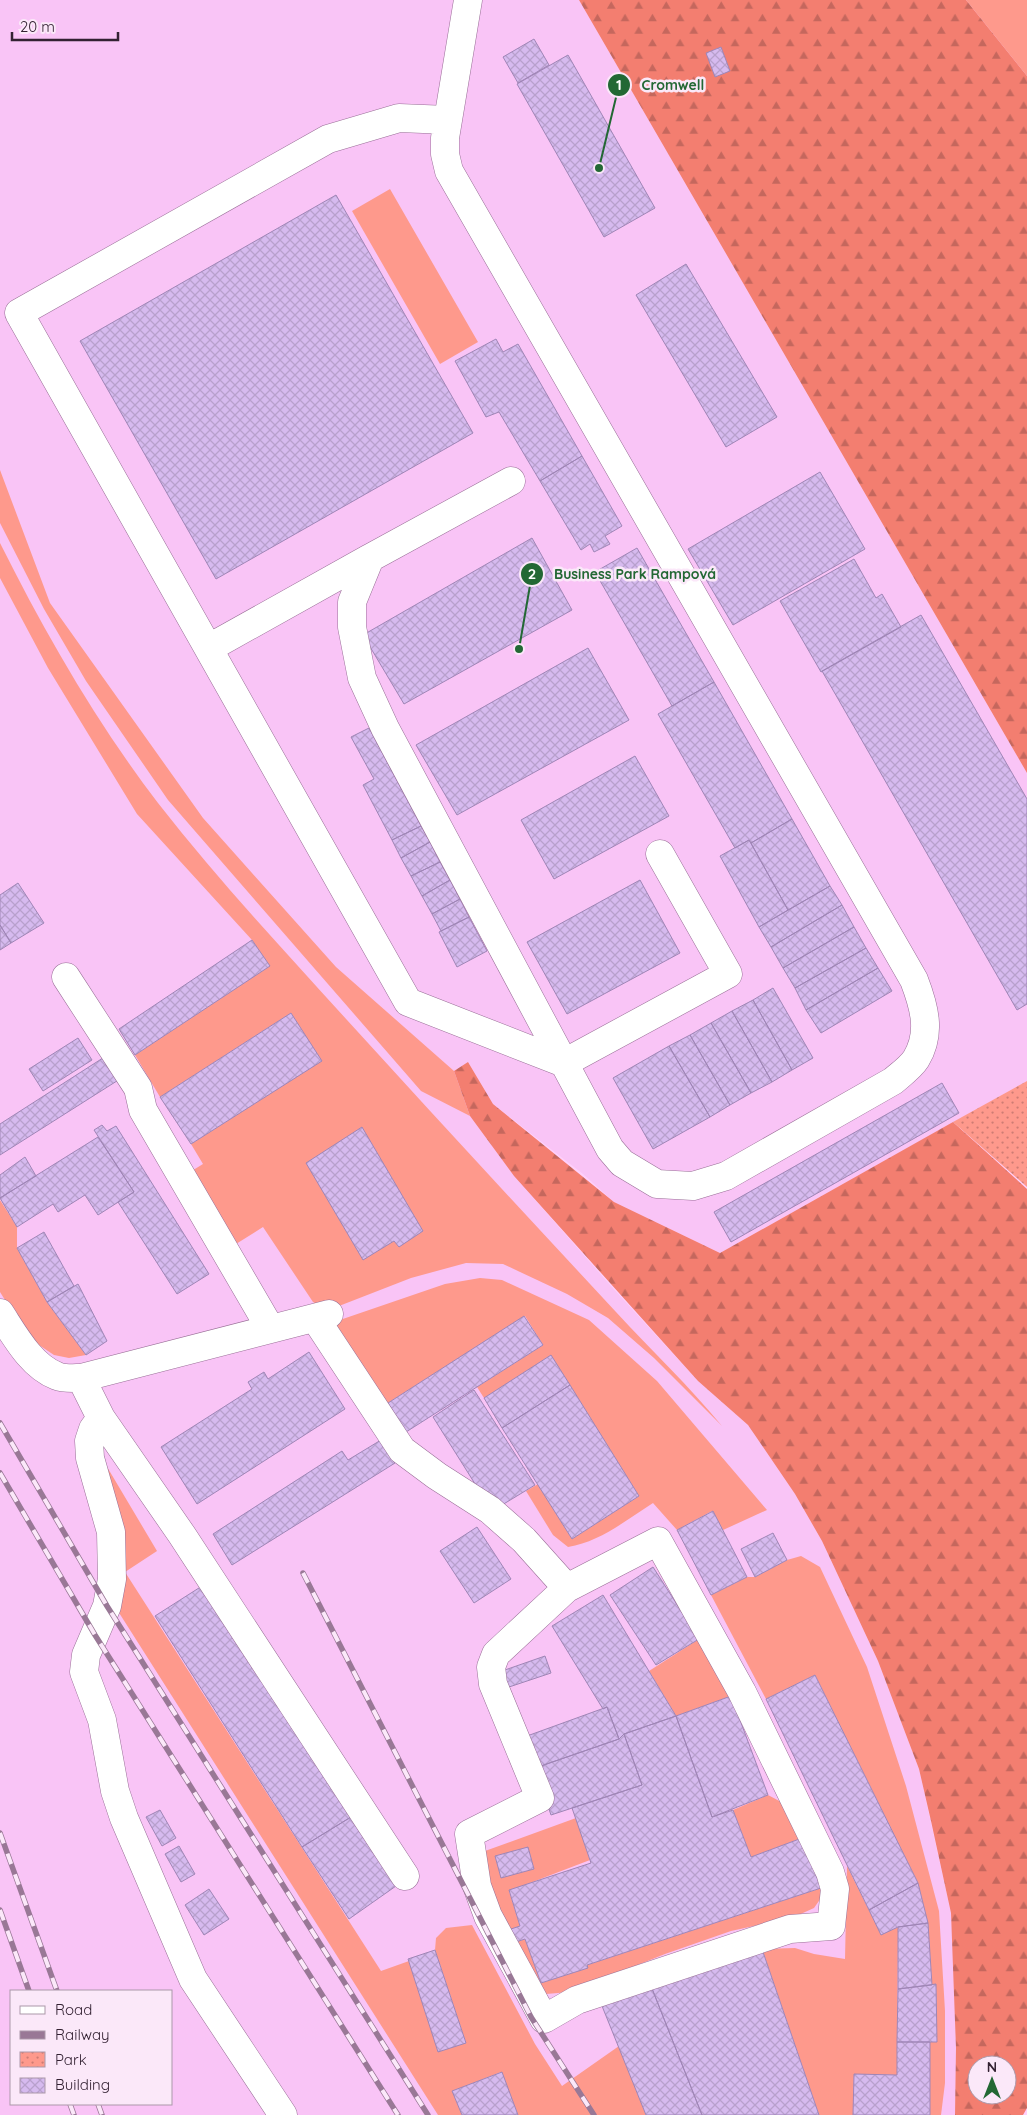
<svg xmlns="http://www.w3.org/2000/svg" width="1027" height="2115" font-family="Quicksand,sans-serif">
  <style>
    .built { fill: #f9c4f6; fill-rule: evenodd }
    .grass { fill: #fe998c }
    .forest { fill: url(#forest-firs); fill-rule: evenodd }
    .park { fill: url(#park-dots) }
    .building { fill: url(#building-cross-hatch); stroke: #9f85b6 }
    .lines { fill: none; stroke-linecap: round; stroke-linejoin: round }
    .minor-casing { stroke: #996f97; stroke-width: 29 }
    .minor { stroke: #fff; stroke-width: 28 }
    .rail-casing { stroke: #997896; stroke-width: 5.5 }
    .rail { stroke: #fbe8f9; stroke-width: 4; stroke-dasharray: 11; stroke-linecap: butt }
    .leader { fill: none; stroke: #236834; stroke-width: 2 }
    .callout-dot { fill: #236834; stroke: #fbe8f9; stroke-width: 2 }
    .mark-label { font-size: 15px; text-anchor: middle; font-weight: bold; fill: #fff }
    .callout-label { font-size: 14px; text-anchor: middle; font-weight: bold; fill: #236834; stroke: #fbe8f9; stroke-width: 5; stroke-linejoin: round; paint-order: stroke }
  </style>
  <defs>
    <pattern id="forest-firs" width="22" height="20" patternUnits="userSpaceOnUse" patternTransform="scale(1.25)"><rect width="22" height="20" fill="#f37e70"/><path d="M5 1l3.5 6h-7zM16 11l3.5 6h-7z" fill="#c5675d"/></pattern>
    <pattern id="park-dots" width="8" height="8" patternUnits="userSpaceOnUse" patternTransform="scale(1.25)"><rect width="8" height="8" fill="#fe998c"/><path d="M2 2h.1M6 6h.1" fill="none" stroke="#ce7c73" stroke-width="1.8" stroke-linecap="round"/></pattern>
    <pattern id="building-cross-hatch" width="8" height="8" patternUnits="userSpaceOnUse" patternTransform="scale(1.25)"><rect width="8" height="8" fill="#d6baef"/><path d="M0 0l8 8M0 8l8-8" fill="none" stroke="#b8a0cd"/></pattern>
  </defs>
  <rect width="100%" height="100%" fill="#ffd0fb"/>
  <path class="built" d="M 0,0 L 579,0 L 1027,773 L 1027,1081 L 720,1253 L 614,1202 L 583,1174 L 493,1104 L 468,1062 L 470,1116 L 514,1176 L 611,1286 L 698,1381 L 748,1425 L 795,1494 L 822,1541 L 878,1661 L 919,1769 L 951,1913 L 954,1970 L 977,2065 L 977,2095 L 1007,2095 L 1018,2115 L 0,2115 ZM 11,1991 L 171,1991 L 171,2104 L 11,2104 Z"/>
  <path class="grass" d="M 966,0 L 1027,0 L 1027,76 Z
    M 390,189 L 478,342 L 440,364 L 352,211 Z
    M 0,470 L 50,603 L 203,818 L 336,967 L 454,1071 L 470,1116 L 421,1091 L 168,800 L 86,681 L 44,609 L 0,523 Z
    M 0,543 C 45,633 96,722 158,803 C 217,879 283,949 347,1020 C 436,1118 526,1215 616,1312 C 651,1350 689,1386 722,1426 L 654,1358 L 608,1318 L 567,1294 L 503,1264 L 466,1263 L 411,1278 L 339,1306 L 322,1307 L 313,1302 L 263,1227 L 236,1244 L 190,1172 L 203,1164 L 191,1144 L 321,1061 L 291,1013 L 160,1097 L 135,1055 L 269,966 L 252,940 L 137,814 L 48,668 L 0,578 Z
    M 0,1200 L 17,1227 L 17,1248 L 47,1302 L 86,1355 L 69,1358 L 54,1355 L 36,1343 L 15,1316 L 0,1292 Z
    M 480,1278 L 502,1280 L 589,1320 L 657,1381 L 767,1510 L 723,1530 L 712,1511 L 677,1530 L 653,1503 C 626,1520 600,1542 568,1547 L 553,1535 L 526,1491 L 538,1484 L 572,1539 L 639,1496 L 551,1356 L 484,1398 L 477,1387 L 543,1345 L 525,1316 L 388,1403 L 402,1435 L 334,1322 L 445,1284 Z
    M 97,1450 L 157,1551 L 125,1572 L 381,1971 L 409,1961 L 438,2051 L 466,2043 L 435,1950 L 436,1938 L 446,1928 L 472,1925 L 535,2044 L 562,2086 L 619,2046 L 646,2115 L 518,2115 L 501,2072 L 453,2091 L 462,2115 L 438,2115 L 116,1608 Z
    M 801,1556 L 820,1567 L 867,1667 L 906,1786 L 939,1911 L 945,2011 L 945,2083 L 941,2115 L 930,2115 L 930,2042 L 937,2042 L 936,1985 L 932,1985 L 928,1923 L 918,1883 L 815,1675 L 766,1699 L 711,1595 L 747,1577 L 755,1577 L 787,1560 Z
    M 699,1639 L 731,1696 L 676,1716 L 649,1671 Z
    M 768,1795 L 785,1804 L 802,1838 L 751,1857 L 733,1810 Z
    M 576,1818 L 590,1860 L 509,1891 L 520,1926 L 516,1942 L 525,1939 L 541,1983 L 587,1968 L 587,1965 L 821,1888 L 821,1898 L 814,1908 L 794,1917 L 731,1931 L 665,1954 L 570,1992 L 546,1994 L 489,1898 L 485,1851 Z
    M 847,1866 L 881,1934 L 898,1927 L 897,2075 L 854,2074 L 853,2115 L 819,2115 L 762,1949 L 795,1948 L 814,1954 L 845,1959 Z"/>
  <path class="forest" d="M 579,0 L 966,0 L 1027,76 L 1027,773 Z
    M 468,1062 L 493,1104 L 614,1202 L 720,1253 L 953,1122 L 1027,1189 L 1027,2108 L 1023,2115 L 955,2115 L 956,2048 L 951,1913 L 931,1821 L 919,1769 L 878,1661 L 822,1541 L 795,1494 L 748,1425 L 698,1381 L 514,1176 L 470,1116 L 454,1071 ZM 977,2065 L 1007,2065 L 1007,2095 L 977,2095 Z"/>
  <path class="park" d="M 1027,1081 L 1027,1187 L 953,1122 Z"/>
  <path class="building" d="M 534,39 L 549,65 L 518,83 L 503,57 Z
    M 721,47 L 730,71 L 715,77 L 706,53 Z
    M 568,55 L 655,208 L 604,237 L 517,84 Z
    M 336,195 L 473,433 L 216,579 L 80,341 Z
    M 686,264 L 777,417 L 726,447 L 636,295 Z
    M 496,339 L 503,352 L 518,344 L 582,456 L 540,481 L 499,412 L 486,417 L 455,361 Z
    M 582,456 L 622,526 L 605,536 L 610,544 L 594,552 L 590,544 L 581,550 L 540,481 Z
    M 820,472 L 865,549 L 733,625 L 688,549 Z
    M 532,538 L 572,610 L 404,704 L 363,635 Z
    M 637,548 L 714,682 L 672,706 L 595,572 Z
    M 854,559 L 876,598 L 882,594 L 901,627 L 821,672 L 780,601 Z
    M 921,615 L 1027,799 L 1027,1004 L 1017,1010 L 822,671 Z
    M 588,648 L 629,720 L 457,815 L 416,745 Z
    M 714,682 L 792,819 L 751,843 L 749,840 L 735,848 L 658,714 Z
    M 369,728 L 421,826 L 392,840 L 363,785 L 374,779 L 351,737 Z
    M 635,756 L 669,816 L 554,879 L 521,820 Z
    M 792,819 L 830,886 L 788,910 L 751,843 Z
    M 421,826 L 430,842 L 401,858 L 392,840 Z
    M 749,840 L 788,910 L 759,927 L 720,856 Z
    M 430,842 L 440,862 L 411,876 L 401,858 Z
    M 440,862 L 450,880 L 422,896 L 411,876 Z
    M 450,880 L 460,899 L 432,914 L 422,896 Z
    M 640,880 L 680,953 L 567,1014 L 527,942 Z
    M 18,883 L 44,923 L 11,943 L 0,925 L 0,895 Z
    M 830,886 L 842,905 L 771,947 L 759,927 Z
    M 460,899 L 469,917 L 441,931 L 432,914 Z
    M 842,905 L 854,927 L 783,968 L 771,947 Z
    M 469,917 L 487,951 L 457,967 L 439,932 Z
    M 0,925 L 11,943 L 0,950 Z
    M 854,927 L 866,948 L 795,988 L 783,968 Z
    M 252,940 L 270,966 L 135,1055 L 119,1029 Z
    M 866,948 L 878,968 L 806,1010 L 795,988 Z
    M 878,968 L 892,991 L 821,1033 L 806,1010 Z
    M 773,988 L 813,1058 L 792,1070 L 753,1000 Z
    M 753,1000 L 792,1070 L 772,1082 L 732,1011 Z
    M 732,1011 L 772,1082 L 751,1093 L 711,1023 Z
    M 291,1013 L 322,1061 L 191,1144 L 160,1097 Z
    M 711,1023 L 751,1093 L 730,1105 L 690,1035 Z
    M 690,1035 L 730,1105 L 710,1117 L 669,1046 Z
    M 78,1038 L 92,1060 L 43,1091 L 29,1069 Z
    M 669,1046 L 710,1117 L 653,1149 L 613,1078 Z
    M 106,1056 L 120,1079 L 0,1155 L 0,1124 Z
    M 942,1083 L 959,1113 L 731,1242 L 714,1212 Z
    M 102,1125 L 107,1131 L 116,1126 L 209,1274 L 177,1294 L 118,1202 L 134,1192 L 94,1130 Z
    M 362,1127 L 423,1231 L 399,1247 L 394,1241 L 363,1260 L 306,1163 Z
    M 98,1137 L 134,1192 L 98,1215 L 85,1195 L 58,1212 L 53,1204 L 17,1227 L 0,1198 Z
    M 25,1157 L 36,1176 L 0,1198 L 0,1175 Z
    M 44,1232 L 74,1286 L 47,1302 L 17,1248 Z
    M 78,1284 L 107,1341 L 86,1355 L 47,1302 Z
    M 524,1316 L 543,1345 L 406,1432 L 388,1403 Z
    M 309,1352 L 345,1409 L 197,1504 L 161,1447 L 252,1389 L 248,1382 L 264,1372 L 268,1379 Z
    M 551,1355 L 570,1385 L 502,1428 L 484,1398 Z
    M 570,1385 L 639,1496 L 572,1539 L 502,1428 Z
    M 474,1390 L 535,1485 L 502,1505 L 482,1495 L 433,1417 Z
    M 381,1440 L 395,1463 L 232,1565 L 213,1534 L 342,1451 L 348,1460 Z
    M 713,1511 L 747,1577 L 711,1595 L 677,1530 Z
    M 477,1527 L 511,1579 L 474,1603 L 440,1551 Z
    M 773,1533 L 787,1560 L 755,1577 L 741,1549 Z
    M 653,1567 L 699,1639 L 656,1665 L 610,1595 Z
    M 202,1586 L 351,1817 L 302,1847 L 155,1616 Z
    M 603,1595 L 676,1716 L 624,1734 L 619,1739 L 607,1707 L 603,1709 L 552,1626 Z
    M 545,1656 L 551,1673 L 509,1687 L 502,1671 Z
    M 815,1675 L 918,1883 L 869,1910 L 766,1699 Z
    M 731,1696 L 768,1795 L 712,1817 L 676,1716 Z
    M 607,1707 L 619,1739 L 538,1767 L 527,1736 Z
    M 676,1716 L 712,1817 L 733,1810 L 751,1857 L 802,1838 L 821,1888 L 587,1965 L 588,1968 L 541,1983 L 525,1939 L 516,1942 L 511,1929 L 520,1926 L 509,1890 L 591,1863 L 572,1808 L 642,1785 L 624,1734 Z
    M 624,1734 L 642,1785 L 551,1815 L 535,1768 L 619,1739 Z
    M 160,1810 L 176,1838 L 162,1846 L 146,1817 Z
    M 351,1817 L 396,1886 L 349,1919 L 302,1847 Z
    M 179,1846 L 195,1874 L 181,1882 L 165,1854 Z
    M 528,1847 L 534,1869 L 501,1878 L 495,1856 Z
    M 918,1883 L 928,1923 L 898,1927 L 881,1935 L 869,1910 Z
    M 209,1889 L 229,1919 L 204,1935 L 185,1905 Z
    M 928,1923 L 932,1985 L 898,1989 L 898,1927 Z
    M 762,1949 L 819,2115 L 702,2115 L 651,1986 Z
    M 435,1950 L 466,2043 L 438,2052 L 408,1959 Z
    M 936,1984 L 937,2042 L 897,2042 L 898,1989 Z
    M 651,1986 L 702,2115 L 646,2115 L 602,2006 Z
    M 897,2042 L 930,2042 L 930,2115 L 853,2115 L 854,2074 L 897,2075 Z
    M 502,2072 L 518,2115 L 462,2115 L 452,2091 Z"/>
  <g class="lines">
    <defs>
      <path id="minor" d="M 468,0 L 445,138 L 445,154 L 449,171 L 914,980 C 924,1006 932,1033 916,1059 C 911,1067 900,1075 893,1081 L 726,1176 L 693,1186 L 657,1184 L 622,1163 L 610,1149 L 385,728 L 362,678 L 352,627 L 352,602 L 370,558 L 511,481
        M 448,120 L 399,118 L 328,139 L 19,313 L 408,1002 L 564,1063 L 728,974 L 660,854
        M 209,648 L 370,558
        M 66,977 L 138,1088 L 143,1110 L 270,1328
        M 0,1313 C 15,1336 31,1366 57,1376 C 64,1379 74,1378 81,1378 L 329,1314
        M 315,1318 L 402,1450 L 437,1476 L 490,1510 L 524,1540 L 567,1588 L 496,1654 L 491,1667 L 493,1684 L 540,1798 L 469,1834 L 477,1886 L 488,1916 L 544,2019 L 577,2000 L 790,1929 L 831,1926 L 835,1889 L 830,1872 L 742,1692 L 658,1541 L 567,1588
        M 81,1378 L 101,1418 L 182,1535 L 405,1876
        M 101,1418 L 93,1429 L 89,1441 L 90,1458 L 111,1532 L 112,1579 L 107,1606 L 86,1655 L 84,1672 L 102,1720 L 115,1791 L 124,1818 L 193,1979 L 283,2115"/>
    </defs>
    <use href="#minor" class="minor-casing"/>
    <use href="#minor" class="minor"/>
    <defs>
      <path id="rail" d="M 0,1423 L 107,1606 L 428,2115
        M 0,1473 L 95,1635 L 398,2115
        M 303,1573 L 531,2017 L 594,2115
        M 0,1833 L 57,1991
        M 0,1910 L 29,1991
        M 70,2104 L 74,2115
        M 98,2104 L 102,2115"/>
    </defs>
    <use href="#rail" class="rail-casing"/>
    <use href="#rail" class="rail"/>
  </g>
  <path class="leader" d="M599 168L619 85M519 649L532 574"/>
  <g class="callout-dot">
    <circle cx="599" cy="168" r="5"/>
    <circle cx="519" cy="649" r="5"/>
    <circle cx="619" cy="85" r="12"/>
    <circle cx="532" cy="574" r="12"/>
  </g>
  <g class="mark-label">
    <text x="619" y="90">1</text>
    <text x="532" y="579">2</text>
  </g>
  <g class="callout-label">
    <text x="673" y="90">Cromwell</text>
    <text x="635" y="579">Business Park Rampová</text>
  </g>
  <rect x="10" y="1990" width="162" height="115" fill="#fbe8f9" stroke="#ab98a9"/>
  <rect x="20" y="2006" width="25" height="8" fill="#ffffff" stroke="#ab98a9"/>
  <text x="55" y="2015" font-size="15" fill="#332132">Road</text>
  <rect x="20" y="2031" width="25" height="8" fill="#997896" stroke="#ab98a9"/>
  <text x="55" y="2040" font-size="15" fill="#332132">Railway</text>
  <rect x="20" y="2052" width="25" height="15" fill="url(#park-dots)" stroke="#ab98a9"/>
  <text x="55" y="2065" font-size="15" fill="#332132">Park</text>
  <rect x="20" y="2078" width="25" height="15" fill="url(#building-cross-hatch)" stroke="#ab98a9"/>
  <text x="55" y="2090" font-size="15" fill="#332132">Building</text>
  <g transform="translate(992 2080)"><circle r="24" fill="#fbe8f9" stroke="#ab98a9"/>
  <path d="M0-4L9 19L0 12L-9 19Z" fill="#236834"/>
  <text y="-8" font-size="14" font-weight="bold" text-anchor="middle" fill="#332132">N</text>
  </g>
  <path d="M12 32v8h106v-8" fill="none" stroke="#332132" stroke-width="2.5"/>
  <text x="20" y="32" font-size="15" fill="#332132" stroke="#fbe8f9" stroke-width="4" paint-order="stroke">20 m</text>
</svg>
